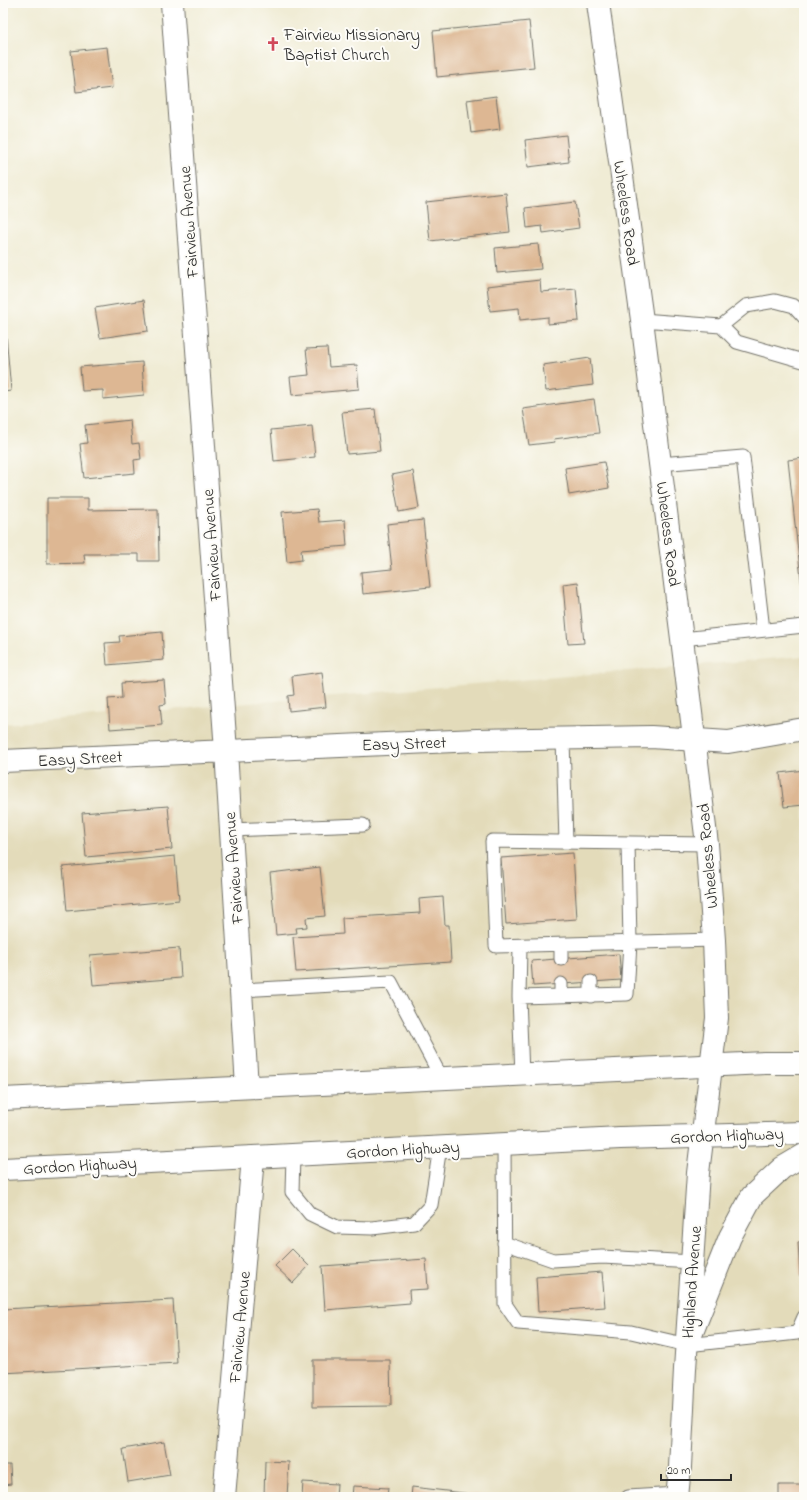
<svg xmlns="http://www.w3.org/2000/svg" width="807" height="1500" font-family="'Indie Flower',sans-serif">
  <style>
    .built { fill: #e3dbba }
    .building { fill: #ddb793 }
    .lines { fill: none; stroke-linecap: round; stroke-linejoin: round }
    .lane-casing { stroke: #706f66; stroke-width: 15 }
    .street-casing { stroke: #706f66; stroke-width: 24 }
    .secondary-casing { stroke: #706f66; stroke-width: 24 }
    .highway-casing { stroke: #706f66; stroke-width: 24 }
    .lane { stroke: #fff; stroke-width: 13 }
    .street { stroke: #fff; stroke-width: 22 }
    .secondary { stroke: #fff; stroke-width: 22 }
    .highway { stroke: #fff; stroke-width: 22 }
    .labels { text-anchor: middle; stroke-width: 4; stroke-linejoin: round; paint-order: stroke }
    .poi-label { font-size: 17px; fill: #2b2b2b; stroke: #fdfcf7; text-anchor: start }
    .street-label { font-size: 17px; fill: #2b2b2b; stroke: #fdfcf7 }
  </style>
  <rect width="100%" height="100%" fill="#fdfcf7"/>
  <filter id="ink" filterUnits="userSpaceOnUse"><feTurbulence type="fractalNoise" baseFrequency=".025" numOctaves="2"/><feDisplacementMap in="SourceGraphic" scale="8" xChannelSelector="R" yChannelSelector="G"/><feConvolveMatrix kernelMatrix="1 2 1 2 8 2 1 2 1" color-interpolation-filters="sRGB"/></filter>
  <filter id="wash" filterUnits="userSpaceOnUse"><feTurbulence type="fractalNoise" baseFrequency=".012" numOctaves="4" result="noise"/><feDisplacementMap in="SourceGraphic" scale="16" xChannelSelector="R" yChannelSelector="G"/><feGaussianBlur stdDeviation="0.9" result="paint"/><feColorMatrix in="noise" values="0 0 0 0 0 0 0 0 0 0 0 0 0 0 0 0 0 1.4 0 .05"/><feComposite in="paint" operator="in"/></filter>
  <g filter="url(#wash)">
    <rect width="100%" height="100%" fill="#f0ecd5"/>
    <path class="built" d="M 804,656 L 804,1497 L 3,1497 L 3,724 Z"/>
    <g id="blocks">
      <path class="building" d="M 529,21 L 534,67 L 437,77 L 433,31 Z
        M 107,47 L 112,88 L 76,92 L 71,51 Z
        M 496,96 L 500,129 L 471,133 L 467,100 Z
        M 566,135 L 569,162 L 528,167 L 525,140 Z
        M 506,193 L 510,232 L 430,241 L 426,202 Z
        M 575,202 L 579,228 L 543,233 L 542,226 L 527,228 L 525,208 Z
        M 538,244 L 541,269 L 497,273 L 495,248 Z
        M 540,280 L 541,292 L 576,289 L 579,321 L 548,324 L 548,317 L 520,320 L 519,308 L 490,311 L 487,286 Z
        M 144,300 L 148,331 L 100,338 L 95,308 Z
        M 3,311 L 4,311 L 11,391 L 3,392 Z
        M 327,348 L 329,367 L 357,365 L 359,389 L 292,395 L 290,377 L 309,375 L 306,349 Z
        M 590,358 L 593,385 L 546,391 L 543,365 Z
        M 142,362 L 144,395 L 103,399 L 103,390 L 82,391 L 80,367 Z
        M 594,399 L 599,433 L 554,439 L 555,442 L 529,445 L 523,409 Z
        M 375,409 L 380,451 L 347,454 L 342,412 Z
        M 130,420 L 132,444 L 139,443 L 141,459 L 134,460 L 135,473 L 84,478 L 80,444 L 87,443 L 85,425 Z
        M 312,426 L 315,457 L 274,461 L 271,430 Z
        M 804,458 L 804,587 L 802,588 L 788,460 Z
        M 604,462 L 609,488 L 569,495 L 565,468 Z
        M 413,471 L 419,508 L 399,512 L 392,475 Z
        M 47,498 L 88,498 L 88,510 L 158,509 L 159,561 L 139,561 L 139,554 L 84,554 L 85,563 L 47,564 Z
        M 317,509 L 319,522 L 345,520 L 347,546 L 301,550 L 302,560 L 287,562 L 282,512 Z
        M 423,520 L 430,587 L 363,594 L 361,572 L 392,569 L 387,524 Z
        M 578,582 L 584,643 L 568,644 L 563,584 Z
        M 162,632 L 164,660 L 107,665 L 105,643 L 120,642 L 119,636 Z
        M 322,672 L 326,707 L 289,711 L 288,696 L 294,695 L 292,676 Z
        M 164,680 L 166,704 L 160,705 L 162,725 L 110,729 L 108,699 L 122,698 L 121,683 Z
        M 804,770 L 804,805 L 784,807 L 780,773 Z
        M 168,806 L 172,849 L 86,857 L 82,813 Z
        M 573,853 L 577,919 L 506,924 L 501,858 Z
        M 175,856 L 179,900 L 67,911 L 63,867 Z
        M 320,867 L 325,916 L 306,918 L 307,927 L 296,928 L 297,933 L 276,935 L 270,873 Z
        M 443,897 L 445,925 L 449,925 L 451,962 L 296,972 L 293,937 L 343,934 L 342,918 L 420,913 L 419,899 Z
        M 179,948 L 181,978 L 93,985 L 90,955 Z
        M 619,954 L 621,980 L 533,986 L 531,961 Z
        M 804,1241 L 804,1276 L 800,1276 L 798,1242 Z
        M 292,1249 L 309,1266 L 293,1283 L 275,1266 Z
        M 426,1259 L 428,1289 L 409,1290 L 410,1303 L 325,1310 L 322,1266 Z
        M 602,1272 L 605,1307 L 538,1312 L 536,1277 Z
        M 173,1300 L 177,1363 L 3,1373 L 3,1309 Z
        M 313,1360 L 390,1360 L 391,1406 L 313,1407 Z
        M 164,1442 L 170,1475 L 128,1482 L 123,1449 Z
        M 265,1461 L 289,1462 L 287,1497 L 264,1497 Z
        M 3,1465 L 10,1465 L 11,1484 L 3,1485 Z
        M 303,1482 L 337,1484 L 336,1497 L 302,1497 Z
        M 779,1485 L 804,1485 L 804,1497 L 779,1497 Z
        M 353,1486 L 388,1488 L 387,1497 L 352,1497 Z
        M 412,1487 L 489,1496 L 488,1497 L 411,1497 Z"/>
    </g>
  </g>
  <g filter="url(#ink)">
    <use href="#blocks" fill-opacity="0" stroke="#706f66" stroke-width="1"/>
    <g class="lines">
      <defs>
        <path id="lane" d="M 642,320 L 721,326 L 737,342 L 803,361 L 804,356
          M 721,326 L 746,306 L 775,301 L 794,306 L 804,317
          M 660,464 L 743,457 L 763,630
          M 682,639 L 804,626
          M 563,739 L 566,842
          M 231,830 L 363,825
          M 707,844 L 492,841 L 496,946 L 714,940
          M 561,945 L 561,959
          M 520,947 L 519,997 L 522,1075
          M 561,984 L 561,996
          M 241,990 L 391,982 L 442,1079
          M 591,996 L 591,982
          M 519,997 L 627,994 L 630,943 L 628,843
          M 504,1144 L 505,1304 L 518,1323 L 631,1332 L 687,1345 L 797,1333 L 804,1317
          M 293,1155 L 292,1192 L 310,1214 L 337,1227 L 372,1228 L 414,1223 L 431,1205 L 440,1147
          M 504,1243 L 553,1260 L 602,1257 L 693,1262
          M 628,1497 L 677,1494"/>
        <path id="street" d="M 172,3 L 226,751 L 247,1087
          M 3,761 L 477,740 L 651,737 L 728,742 L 804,729
          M 224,1497 L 253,1157"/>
        <path id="secondary" d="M 598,3 L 642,320 L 682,639 L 707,844 L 714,940 L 717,1018 L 698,1173 L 685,1369 L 680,1467 L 677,1497"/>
        <path id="highway" d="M 3,1099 L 765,1063 L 804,1063
          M 3,1169 L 253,1157 L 620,1138 L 804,1133
          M 687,1345 L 730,1237 L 752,1196 L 782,1168 L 804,1155"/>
      </defs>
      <use href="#lane" class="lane-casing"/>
      <use href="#street" class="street-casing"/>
      <use href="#secondary" class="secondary-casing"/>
      <use href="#highway" class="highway-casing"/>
      <use href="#lane" class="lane"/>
      <use href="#street" class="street"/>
      <use href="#secondary" class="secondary"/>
      <use href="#highway" class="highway"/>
    </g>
  </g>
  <defs>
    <symbol id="church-bare" viewBox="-9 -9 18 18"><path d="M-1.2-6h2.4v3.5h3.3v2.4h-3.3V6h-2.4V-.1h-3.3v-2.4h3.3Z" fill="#d1495b" stroke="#fdfcf7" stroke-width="2.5" paint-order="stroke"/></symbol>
  </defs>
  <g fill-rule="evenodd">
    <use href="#church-bare" x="263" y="34" width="20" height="20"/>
  </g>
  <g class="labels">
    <g class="poi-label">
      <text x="284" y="40">Fairview Missionary<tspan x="284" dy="20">Baptist Church</tspan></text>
    </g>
    <g class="street-label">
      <text transform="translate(627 213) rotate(82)" y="6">Wheeless Road</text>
      <text transform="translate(188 222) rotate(-94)" y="6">Fairview Avenue</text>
      <text transform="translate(669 534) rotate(83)" y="6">Wheeless Road</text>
      <text transform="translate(211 545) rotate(-94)" y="6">Fairview Avenue</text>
      <text transform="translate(404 743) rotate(-2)" y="6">Easy Street</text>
      <text transform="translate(80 758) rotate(-3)" y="6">Easy Street</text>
      <text transform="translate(707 856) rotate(-95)" y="6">Wheeless Road</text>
      <text transform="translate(233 868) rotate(-94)" y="6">Fairview Avenue</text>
      <text transform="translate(727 1135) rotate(-2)" y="6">Gordon Highway</text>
      <text transform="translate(403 1149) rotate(-3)" y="6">Gordon Highway</text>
      <text transform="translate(80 1165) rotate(-3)" y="6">Gordon Highway</text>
      <text transform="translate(691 1282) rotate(-86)" y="6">Highland Avenue</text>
      <text transform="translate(239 1327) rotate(-85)" y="6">Fairview Avenue</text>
    </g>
  </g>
  <rect width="807" height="1500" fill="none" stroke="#fdfcf7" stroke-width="16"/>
  <path d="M661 1474v6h70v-6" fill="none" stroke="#2b2b2b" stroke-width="2"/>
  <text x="667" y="1474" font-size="12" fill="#2b2b2b" stroke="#fdfcf7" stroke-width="3" paint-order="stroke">20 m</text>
</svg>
